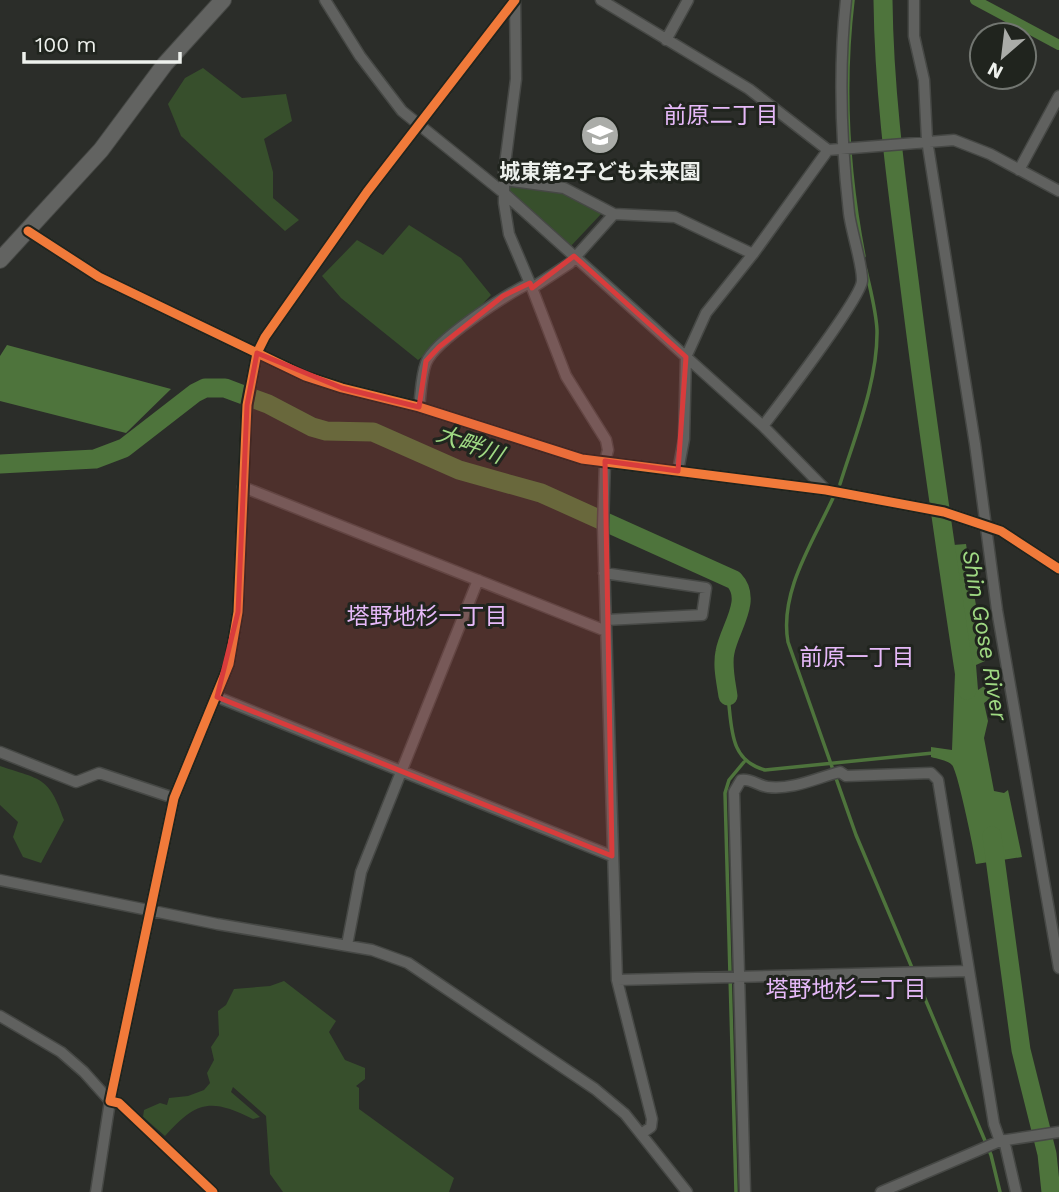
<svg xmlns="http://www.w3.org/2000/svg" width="1059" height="1192" font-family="'Work Sans','Noto Sans JP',sans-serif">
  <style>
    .green { fill: #374f2c }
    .water { fill: #4e743c }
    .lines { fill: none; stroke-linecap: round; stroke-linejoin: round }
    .stream { stroke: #4e743c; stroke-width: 3.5 }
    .canal { stroke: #4e743c; stroke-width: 10 }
    .river { stroke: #4e743c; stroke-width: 19 }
    .street-casing { stroke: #464845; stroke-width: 13 }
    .secondary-casing { stroke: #464845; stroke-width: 18 }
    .street { stroke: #60615f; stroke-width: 10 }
    .secondary { stroke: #626361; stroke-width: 16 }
    .cycleway-casing { stroke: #20241e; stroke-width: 13 }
    .cycleway { stroke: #f17a3a; stroke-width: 9 }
    .marked { fill: #d83c3c; fill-opacity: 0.2; stroke: #d83c3c; stroke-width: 5; stroke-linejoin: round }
    .labels { text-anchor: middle; stroke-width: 6; stroke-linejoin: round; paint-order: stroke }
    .poi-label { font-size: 21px; font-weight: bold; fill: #eef1ed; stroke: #20241e }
    .neighbourhood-label { font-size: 23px; fill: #e6b9f9; stroke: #20241e }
    .water-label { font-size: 23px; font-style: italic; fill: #9fd983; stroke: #20241e }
  </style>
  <rect width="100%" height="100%" fill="#2b2d29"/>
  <path class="green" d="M 203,68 L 242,98 L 286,94 L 292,121 L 264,139 L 273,172 L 273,198 L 299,220 L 285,231 L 181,136 L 168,104 L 185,78 Z
    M 508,184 L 566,193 L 602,213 L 570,247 L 508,193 Z
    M 409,225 L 461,258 L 491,295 L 462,326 L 418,360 L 341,298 L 322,276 L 357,240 L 383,255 Z
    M 0,766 C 41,780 49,776 64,820 L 41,863 L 23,857 L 13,837 L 18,822 L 0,805 Z
    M 284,981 L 336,1021 L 329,1032 L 345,1060 L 365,1068 L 365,1079 L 356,1086 L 359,1088 L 359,1109 L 454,1178 L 449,1192 L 283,1192 L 270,1174 L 266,1116 L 233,1087 L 231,1092 L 260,1117 L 253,1119 C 210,1098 197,1101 165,1136 L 143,1117 L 144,1110 L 160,1103 L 167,1105 L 169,1098 L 188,1096 L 204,1090 L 210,1083 L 207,1073 L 214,1060 L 211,1047 L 219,1035 L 218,1011 L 226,1005 L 234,989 L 270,986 Z"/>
  <path class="water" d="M 7,345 L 171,389 L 126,433 L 0,401 L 0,356 Z
    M 966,544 L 985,661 L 976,665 L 978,690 L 984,686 L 991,698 L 984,703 L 988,721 L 984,738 L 994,791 L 1004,793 L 1008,790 L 1022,857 L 976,864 C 974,850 958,772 952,765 C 947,760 938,759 931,757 L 931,747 L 952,750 L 955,673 L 967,664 L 956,601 L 953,545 Z"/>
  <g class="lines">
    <path class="stream" d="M 853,0 C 843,84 848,173 864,256
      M 840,484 C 855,436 878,381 877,330 C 876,310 870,289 866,270
      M 833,498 C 813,542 779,592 788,642 L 856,835 L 991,1155 L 1000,1192
      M 728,696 C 732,728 729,760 765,770 L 933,753
      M 736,1192 L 725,793 L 729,780 L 744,762"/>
    <path class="canal" d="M 975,0 L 1059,45"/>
    <path class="river" d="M 883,0 C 884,95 897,186 909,280 C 926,417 946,553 967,690
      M 0,464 L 95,459 L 124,448 L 195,393 L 205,388 L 225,388 L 268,404 L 312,427 L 326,431 L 373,432 L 459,470 L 541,493 L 734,580 C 753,600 729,629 725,652 C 722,666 726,682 728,696
      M 992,836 L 1021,1050 L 1047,1154 L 1051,1192"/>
    <defs>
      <path id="street" d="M 325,0 L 360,56 L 402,111 L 505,194 L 574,256 L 763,426 L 826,490
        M 515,0 L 516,79 L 504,172 L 504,203 L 509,234 L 532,288
        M 601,0 L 749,89 L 828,150 L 954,140 L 990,154 L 1059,191
        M 914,0 L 914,36 L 924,80 L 927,140 L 975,444 L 997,610 L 1059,968
        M 666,40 L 688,0
        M 1019,170 L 1059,96
        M 504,180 L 564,188 L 614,214 L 675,217 L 753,254
        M 614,214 L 570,263 L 532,288 L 566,376 L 606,440 L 608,450 L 605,461 L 603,527 L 617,980 L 652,1119 L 651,1127 L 641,1134
        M 28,231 L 99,277 L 305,376 L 342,388 L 419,407 L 582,459 L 826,490 L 944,512 L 1001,531 L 1059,569
        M 419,407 C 421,393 421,376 426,363 C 434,341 507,294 530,283
        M 763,426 C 779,405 861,298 862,281 C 863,266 851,231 849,213 C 841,142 838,71 846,0
        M 678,471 L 684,439 L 686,357 L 706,313 L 753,254 L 828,150
        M 243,487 L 606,631
        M 604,573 L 706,588 L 702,615 L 606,620
        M 217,697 L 612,856
        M 0,752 L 76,782 L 99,773 L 174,798
        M 0,880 L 217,924 L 372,950 L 408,963 L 595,1089 L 625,1114 L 687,1192
        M 347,945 L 361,872 L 478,580
        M 617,980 L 969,971
        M 0,1016 L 61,1052 L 84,1072 L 110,1101 L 96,1192
        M 1004,1140 L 1016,1192
        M 213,1192 L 119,1103 L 110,1101 L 174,798 L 229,664 L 238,612 L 247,405 L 257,353 L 265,337 L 367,192 L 515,0
        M 745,1192 L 734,792 L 741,780 C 751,778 758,786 768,787 C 793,790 816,778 840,772 L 846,776 L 931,773 L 938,780 L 994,1124 L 1000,1141
        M 881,1192 L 1000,1141 L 1059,1132"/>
      <path id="secondary" d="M 0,260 L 101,150 L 165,64 L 223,0"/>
    </defs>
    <use href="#street" class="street-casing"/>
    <use href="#secondary" class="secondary-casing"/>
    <use href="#street" class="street"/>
    <use href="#secondary" class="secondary"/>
    <defs>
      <path id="cycleway" d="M 28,231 L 99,277 L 305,376 L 342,388 L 419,407 L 582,459 L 826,490 L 944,512 L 1001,531 L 1059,569
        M 213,1192 L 119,1103 L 110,1101 L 174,798 L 229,664 L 238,612 L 247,405 L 257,353 L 265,337 L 367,192 L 515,0"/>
    </defs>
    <use href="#cycleway" class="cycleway-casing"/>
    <use href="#cycleway" class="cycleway"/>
  </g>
  <path class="marked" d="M 574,256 L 686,357 L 678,471 L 605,461 L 612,856 L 217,697 L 238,612 L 247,405 L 257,353 L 342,388 L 419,407 L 426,361 L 439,347 L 503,296 L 530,283 L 532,288 Z"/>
  <defs>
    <symbol id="school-disc" viewBox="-11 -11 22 22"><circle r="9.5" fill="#aaaca8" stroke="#20241e"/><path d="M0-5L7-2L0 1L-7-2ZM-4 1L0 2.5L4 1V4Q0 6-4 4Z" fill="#fff"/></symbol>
  </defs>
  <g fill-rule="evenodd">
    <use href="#school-disc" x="578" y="113" width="44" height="44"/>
  </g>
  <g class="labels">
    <g class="poi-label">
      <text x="600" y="179">城東第2子ども未来園</text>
    </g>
    <g class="neighbourhood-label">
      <text x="721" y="123">前原二丁目</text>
      <text x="427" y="624">塔野地杉一丁目</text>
      <text x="857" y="665">前原一丁目</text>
      <text x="846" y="997">塔野地杉二丁目</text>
    </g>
    <g class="water-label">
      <text transform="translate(470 444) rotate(20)" y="8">大畔川</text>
      <text transform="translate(985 635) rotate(80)" y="8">Shin Gose River</text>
    </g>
  </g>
  <g transform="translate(1003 56) rotate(208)"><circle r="33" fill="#20241e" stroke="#727671" stroke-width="2"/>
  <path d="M0-5L12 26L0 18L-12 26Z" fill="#aaaca8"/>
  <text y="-10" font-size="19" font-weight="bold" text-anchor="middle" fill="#eef1ed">N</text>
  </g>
  <path d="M24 52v10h156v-10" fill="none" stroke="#eef1ed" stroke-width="3.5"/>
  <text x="35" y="52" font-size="21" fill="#eef1ed" stroke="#20241e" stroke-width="5" paint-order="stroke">100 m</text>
</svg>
